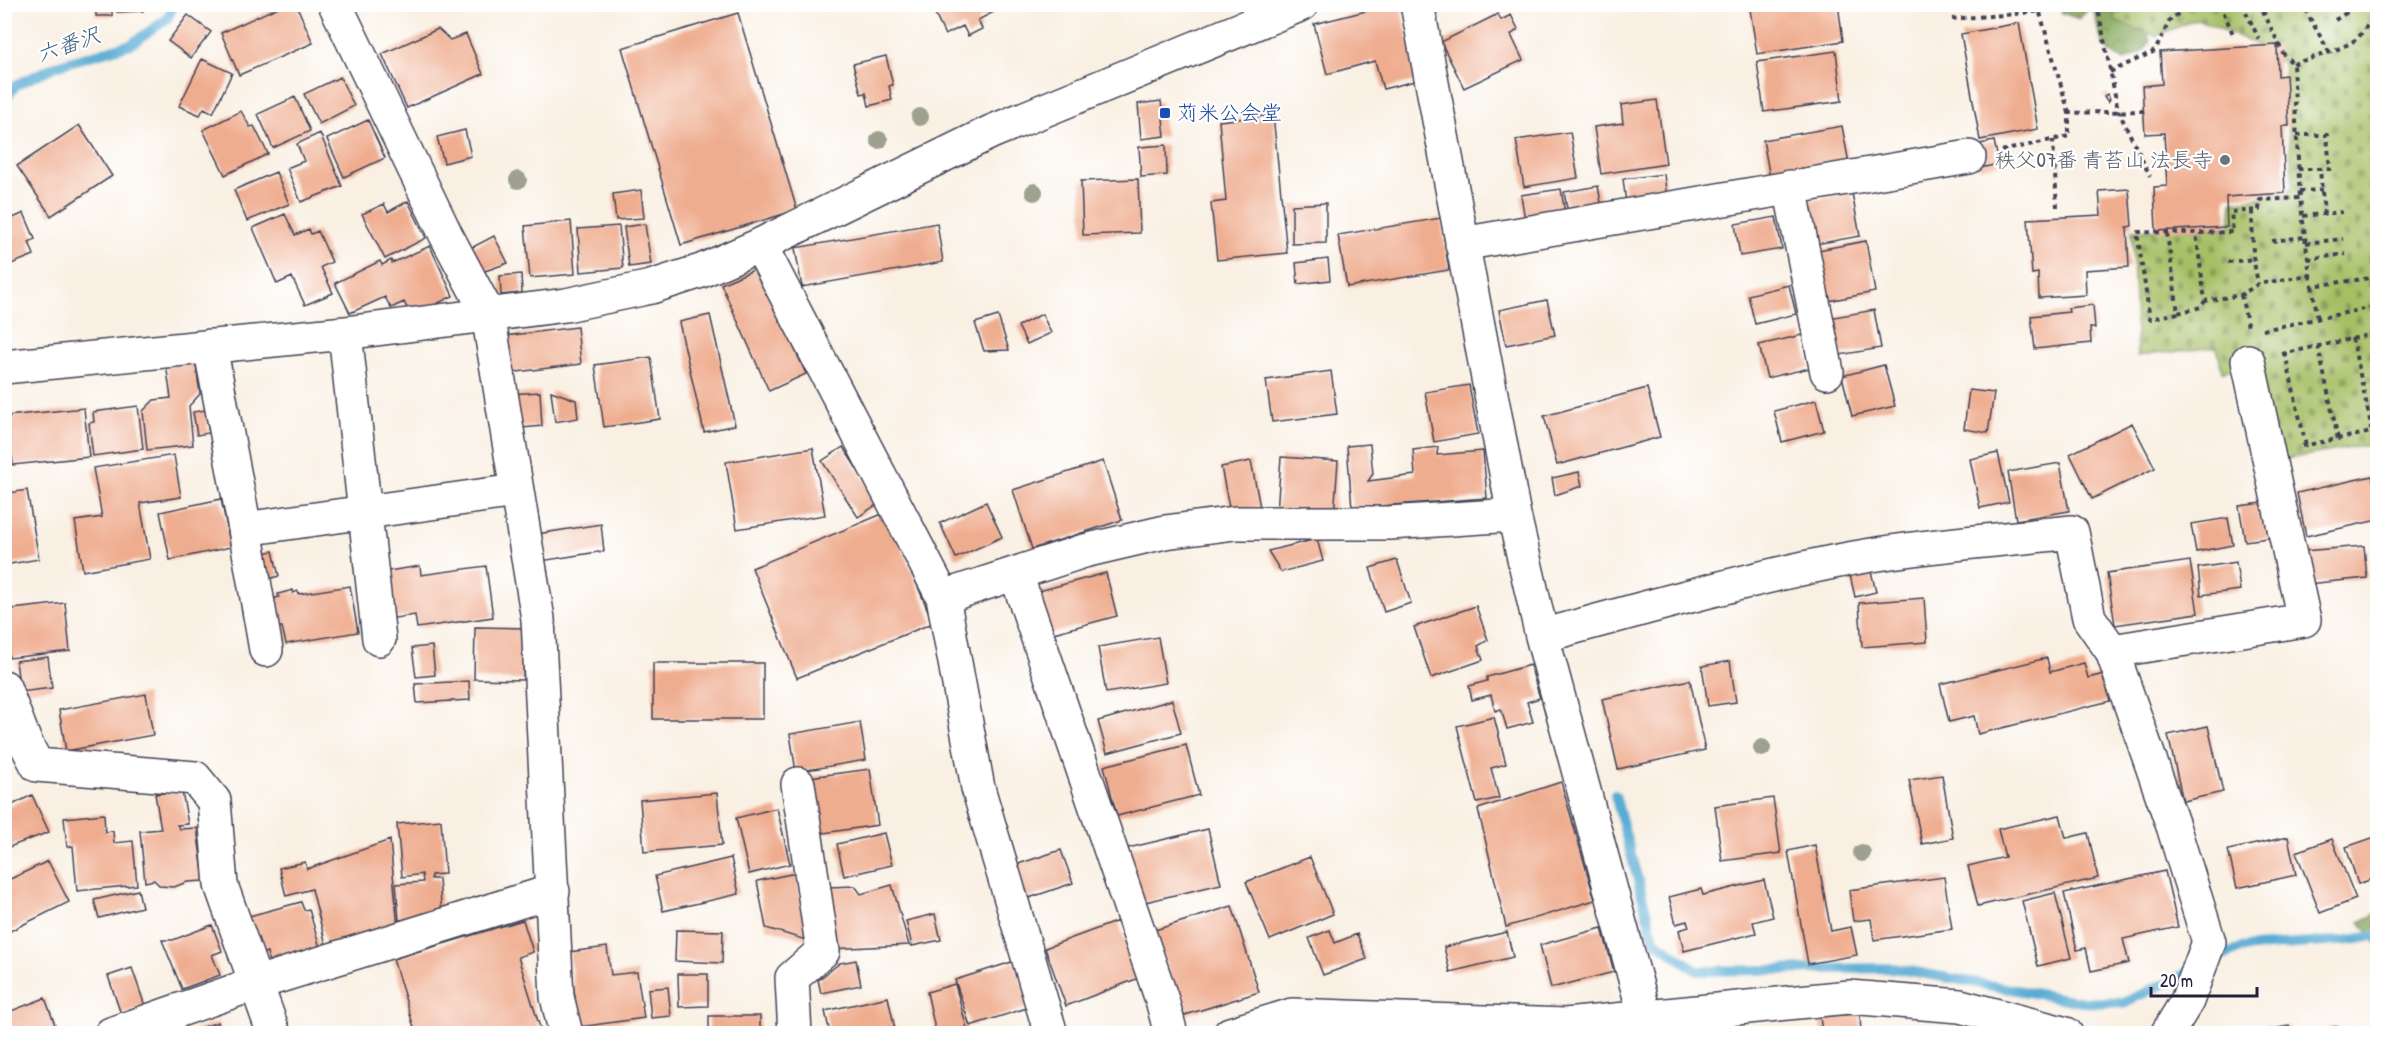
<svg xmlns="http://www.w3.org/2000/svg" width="2382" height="1038" font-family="'Patrick Hand','Klee One',sans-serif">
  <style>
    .forest { fill: url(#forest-crowns); stroke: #53644a; stroke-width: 1.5 }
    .cemetery { fill: url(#cemetery-stones); stroke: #647050; stroke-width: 1.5 }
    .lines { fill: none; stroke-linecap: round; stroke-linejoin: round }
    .stream { stroke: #58abd3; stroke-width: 10 }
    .building { fill: #efad90 }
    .minor-casing { stroke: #424154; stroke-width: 36 }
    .path { stroke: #424154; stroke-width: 4; stroke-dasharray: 4.5 4.5; stroke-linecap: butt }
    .minor { stroke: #fff; stroke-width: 33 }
    .tree { fill: #9fa190 }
    .transit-dot { fill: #1a4fb4; stroke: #fff; stroke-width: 2 }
    .worship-dot { fill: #6b7280; stroke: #fff; stroke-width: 2 }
    .labels { text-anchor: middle; stroke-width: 4.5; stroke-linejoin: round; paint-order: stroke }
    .transit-label { font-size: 21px; fill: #164399; stroke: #fff; text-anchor: start }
    .worship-label { font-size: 21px; fill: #5b616d; stroke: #fff; text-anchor: end }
    .water-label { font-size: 22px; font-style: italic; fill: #3a607f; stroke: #fff }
  </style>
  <defs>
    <pattern id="forest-crowns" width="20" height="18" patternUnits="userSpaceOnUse" patternTransform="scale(1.5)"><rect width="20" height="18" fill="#84a65a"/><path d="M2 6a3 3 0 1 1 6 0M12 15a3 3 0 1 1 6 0" fill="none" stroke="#6c874c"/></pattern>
    <pattern id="cemetery-stones" width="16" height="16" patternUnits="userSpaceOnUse" patternTransform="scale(1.5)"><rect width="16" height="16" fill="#a5bf65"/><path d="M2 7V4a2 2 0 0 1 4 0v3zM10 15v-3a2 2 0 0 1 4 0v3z" fill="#869b54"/></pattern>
  </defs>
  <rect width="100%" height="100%" fill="#fff"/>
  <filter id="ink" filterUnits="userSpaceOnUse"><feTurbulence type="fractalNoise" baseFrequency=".0167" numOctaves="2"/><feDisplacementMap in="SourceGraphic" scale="12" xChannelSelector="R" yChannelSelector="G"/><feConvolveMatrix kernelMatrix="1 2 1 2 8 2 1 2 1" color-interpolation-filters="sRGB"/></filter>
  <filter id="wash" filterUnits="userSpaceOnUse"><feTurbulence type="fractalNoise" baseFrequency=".008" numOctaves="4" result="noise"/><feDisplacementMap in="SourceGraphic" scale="24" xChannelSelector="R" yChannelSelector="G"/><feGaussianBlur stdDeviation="1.35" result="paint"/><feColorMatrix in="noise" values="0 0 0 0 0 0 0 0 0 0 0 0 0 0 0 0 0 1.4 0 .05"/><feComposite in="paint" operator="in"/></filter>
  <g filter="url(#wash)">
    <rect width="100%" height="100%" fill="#f9f0e3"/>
    <path class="forest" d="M 2059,5 L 2112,5 L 2113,13 L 2131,14 L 2145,24 L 2150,42 L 2142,53 L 2124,60 C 2096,50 2100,29 2092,5 L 2079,19 L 2062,13 Z
      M 2377,78 L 2377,242 L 2362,88 Z
      M 2377,913 L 2377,944 L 2360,922 Z"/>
    <path class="cemetery" d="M 2115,5 L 2377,5 L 2377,90 L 2371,94 L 2378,204 L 2377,501 L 2367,445 L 2257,464 L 2240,367 L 2222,371 L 2217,347 L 2137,356 L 2132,230 L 2230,228 L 2232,202 L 2288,193 L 2293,185 L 2283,63 L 2252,42 L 2197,19 L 2156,36 L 2115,21 Z"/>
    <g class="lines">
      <path class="stream" d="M 4,101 L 16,85 L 56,66 L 131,44 L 167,19 L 174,4
        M 1615,795 L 1654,940 L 1697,971 L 1893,968 L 2083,1002 L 2123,1003 L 2191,971
        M 2208,963 L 2241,948 L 2351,940 L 2378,935"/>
    </g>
    <g id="blocks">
      <path class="building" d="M 96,4 L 112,4 L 112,16 L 96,16 Z
        M 117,4 L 142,4 L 143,11 L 117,12 Z
        M 285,4 L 296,4 L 313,43 L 239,75 L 221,33 Z
        M 930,4 L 1009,4 L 978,20 L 982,29 L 968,36 L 963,26 L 945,35 Z
        M 1781,4 L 1838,4 L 1843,41 L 1757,54 L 1750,9 Z
        M 1390,5 L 1400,5 L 1419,80 L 1383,89 L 1375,61 L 1327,74 L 1314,24 Z
        M 738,13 L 797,210 L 681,245 L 622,48 Z
        M 1498,14 L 1501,20 L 1511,15 L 1518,29 L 1511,35 L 1523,60 L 1464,88 L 1441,42 Z
        M 188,15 L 211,32 L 191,58 L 168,41 Z
        M 2019,23 L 2038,129 L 1980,140 L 1961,34 Z
        M 438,29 L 450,40 L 466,34 L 483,74 L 407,108 L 382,54 Z
        M 2277,45 L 2278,76 L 2286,75 L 2289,126 L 2282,126 L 2285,193 L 2226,197 L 2227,227 L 2156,231 L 2154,187 L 2167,186 L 2164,133 L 2145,134 L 2142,86 L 2162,84 L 2160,52 Z
        M 1836,51 L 1842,101 L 1764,112 L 1757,62 Z
        M 886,56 L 893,85 L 889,86 L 892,100 L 869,106 L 866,93 L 861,94 L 853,64 Z
        M 202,59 L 232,73 L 213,113 L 204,108 L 200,115 L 179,106 Z
        M 340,77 L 354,106 L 319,124 L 304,94 Z
        M 2107,94 L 2110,99 L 2108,102 L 2104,96 Z
        M 295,97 L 310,131 L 273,148 L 258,114 Z
        M 1657,100 L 1666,164 L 1601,174 L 1594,127 L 1623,123 L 1621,105 Z
        M 1161,101 L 1165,136 L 1141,139 L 1138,104 Z
        M 241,111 L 250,127 L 254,126 L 268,154 L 225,175 L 203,130 Z
        M 1273,115 L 1287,253 L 1217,260 L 1211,203 L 1226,201 L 1219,121 Z
        M 368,120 L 385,158 L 344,177 L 327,139 Z
        M 79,125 L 112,176 L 51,216 L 17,166 Z
        M 1842,126 L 1850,169 L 1771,183 L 1763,140 Z
        M 465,130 L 471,156 L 444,163 L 437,137 Z
        M 1570,132 L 1578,178 L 1524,187 L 1516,140 Z
        M 320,133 L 342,186 L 301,202 L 287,168 L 304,161 L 297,144 Z
        M 1994,141 L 1999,164 L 1980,168 L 1975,145 Z
        M 1166,145 L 1167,175 L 1141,177 L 1139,147 Z
        M 276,172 L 289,204 L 247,221 L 234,190 Z
        M 1664,174 L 1667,198 L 1626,203 L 1623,179 Z
        M 1138,179 L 1140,233 L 1083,235 L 1081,181 Z
        M 1598,186 L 1602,208 L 1568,214 L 1564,192 Z
        M 1561,189 L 1565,214 L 1525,220 L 1521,195 Z
        M 2129,189 L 2132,226 L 2127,227 L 2129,267 L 2085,270 L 2086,295 L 2039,298 L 2038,273 L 2032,274 L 2028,219 L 2101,215 L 2099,191 Z
        M 641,190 L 644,218 L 616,220 L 613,194 Z
        M 1852,193 L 1860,236 L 1817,244 L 1808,201 Z
        M 408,201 L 426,238 L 385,259 L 362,214 L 384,204 L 388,212 Z
        M 1326,203 L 1326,243 L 1292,244 L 1292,205 Z
        M 24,213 L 35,239 L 29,242 L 34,255 L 4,267 L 4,222 Z
        M 285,214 L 295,235 L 309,229 L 311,234 L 318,231 L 332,262 L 321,267 L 333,293 L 305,305 L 292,277 L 277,284 L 253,228 Z
        M 1776,217 L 1782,249 L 1740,256 L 1735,224 Z
        M 1441,218 L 1449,270 L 1347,287 L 1338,235 Z
        M 571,221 L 575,274 L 530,278 L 525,226 Z
        M 937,223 L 943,262 L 802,287 L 795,248 Z
        M 645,224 L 651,264 L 629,267 L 624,227 Z
        M 619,226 L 623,268 L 581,272 L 578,229 Z
        M 494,236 L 508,263 L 482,272 L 471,248 Z
        M 1866,241 L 1875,292 L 1828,301 L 1818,250 Z
        M 430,246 L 453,296 L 411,316 L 404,302 L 391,308 L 385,297 L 350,313 L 335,283 L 380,261 L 382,265 L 391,260 L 392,263 Z
        M 1328,259 L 1330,280 L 1298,284 L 1296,263 Z
        M 758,268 L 806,374 L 769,391 L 721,284 Z
        M 521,274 L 522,293 L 501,295 L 500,276 Z
        M 1789,285 L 1796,314 L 1755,324 L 1748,295 Z
        M 1547,300 L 1555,335 L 1506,345 L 1499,310 Z
        M 2093,305 L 2095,328 L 2090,328 L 2091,343 L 2035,349 L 2031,316 L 2069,312 L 2068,308 Z
        M 1874,310 L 1881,348 L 1840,355 L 1834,317 Z
        M 1042,314 L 1051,333 L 1027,344 L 1018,326 Z
        M 710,315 L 735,425 L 704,432 L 679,322 Z
        M 998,316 L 1009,350 L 984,351 L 975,323 Z
        M 577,327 L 581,364 L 509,373 L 505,336 Z
        M 1802,335 L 1810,368 L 1767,378 L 1759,345 Z
        M 651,357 L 660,419 L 604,427 L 595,365 Z
        M 195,359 L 200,394 L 189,406 L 193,445 L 147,450 L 143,411 L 154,400 L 171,398 L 166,364 Z
        M 1884,365 L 1895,406 L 1852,416 L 1842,376 Z
        M 1331,371 L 1337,414 L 1272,422 L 1266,380 Z
        M 1469,385 L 1478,434 L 1434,442 L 1425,392 Z
        M 1647,388 L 1660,437 L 1557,465 L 1544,416 Z
        M 1969,390 L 1994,393 L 1988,433 L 1964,429 Z
        M 551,391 L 576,400 L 578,418 L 555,422 Z
        M 540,392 L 542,426 L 513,429 L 511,394 Z
        M 1816,400 L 1824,431 L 1782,442 L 1774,411 Z
        M 138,406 L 143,449 L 93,456 L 89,423 L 94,422 L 93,412 Z
        M 84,408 L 89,457 L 13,465 L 7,416 Z
        M 205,410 L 209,433 L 197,435 L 193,412 Z
        M 2132,423 L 2155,468 L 2092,499 L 2070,454 Z
        M 1370,444 L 1373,474 L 1368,481 L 1415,475 L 1413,450 L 1438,447 L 1437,455 L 1483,451 L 1487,498 L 1352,508 L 1347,446 Z
        M 843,447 L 879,503 L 858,517 L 822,461 Z
        M 813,448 L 825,515 L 737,529 L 726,462 Z
        M 1998,453 L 2009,502 L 1980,508 L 1970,459 Z
        M 174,455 L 181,497 L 140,503 L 150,559 L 83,571 L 75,521 L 102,517 L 93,468 Z
        M 1281,457 L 1338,461 L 1334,516 L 1277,512 Z
        M 1103,461 L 1122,520 L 1032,549 L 1013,490 Z
        M 1251,461 L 1260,507 L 1230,512 L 1221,467 Z
        M 2060,463 L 2069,511 L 2016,520 L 2008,472 Z
        M 1579,472 L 1582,486 L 1555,495 L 1552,478 Z
        M 2372,476 L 2378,499 L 2378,520 L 2306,536 L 2297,493 Z
        M 27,490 L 39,559 L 4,565 L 4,494 Z
        M 221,499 L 231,547 L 170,560 L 160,512 Z
        M 986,502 L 1002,537 L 956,558 L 940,523 Z
        M 2271,502 L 2276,537 L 2245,541 L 2239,506 Z
        M 887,512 L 933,623 L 797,678 L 752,568 Z
        M 2228,518 L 2233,545 L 2196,552 L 2191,524 Z
        M 601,524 L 604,551 L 541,561 L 537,534 Z
        M 1317,539 L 1323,561 L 1281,572 L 1268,551 Z
        M 2364,546 L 2367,578 L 2307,584 L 2303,551 Z
        M 273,551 L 279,576 L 265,580 L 259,554 Z
        M 1397,560 L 1411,603 L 1384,612 L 1370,568 Z
        M 2190,561 L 2198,613 L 2115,625 L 2107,573 Z
        M 2236,562 L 2240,590 L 2201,595 L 2198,568 Z
        M 420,566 L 421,575 L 486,566 L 493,617 L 417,628 L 415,615 L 388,619 L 382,572 Z
        M 1871,571 L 1876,592 L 1855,597 L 1850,575 Z
        M 1106,573 L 1117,616 L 1046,635 L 1035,592 Z
        M 350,586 L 358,632 L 286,644 L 282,627 L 278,627 L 273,599 L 279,597 L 278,594 L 293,590 L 293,593 L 298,591 L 299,594 Z
        M 1924,598 L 1927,642 L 1862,647 L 1859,603 Z
        M 65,603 L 70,651 L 9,658 L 4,610 Z
        M 1476,606 L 1488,640 L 1478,646 L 1483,660 L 1431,678 L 1414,627 Z
        M 475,627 L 525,628 L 523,680 L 474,679 Z
        M 1158,637 L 1166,683 L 1106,693 L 1098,647 Z
        M 432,646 L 435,675 L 416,677 L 412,648 Z
        M 48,657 L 52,688 L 20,692 L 16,661 Z
        M 2047,658 L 2050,672 L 2084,663 L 2088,678 L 2104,674 L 2110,701 L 1978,734 L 1974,716 L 1949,722 L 1940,684 Z
        M 1730,661 L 1736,702 L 1708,706 L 1702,666 Z
        M 653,663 L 763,663 L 763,719 L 653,719 Z
        M 1530,665 L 1540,698 L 1527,702 L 1533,722 L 1507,729 L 1501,709 L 1495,711 L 1491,695 L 1472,700 L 1469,686 L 1487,681 L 1487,677 Z
        M 1690,680 L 1705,750 L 1618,769 L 1602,699 Z
        M 469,681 L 470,700 L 417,703 L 415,684 Z
        M 146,694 L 153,735 L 66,751 L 59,710 Z
        M 1172,700 L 1181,733 L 1107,753 L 1098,721 Z
        M 1494,717 L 1506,764 L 1491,768 L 1499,798 L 1477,803 L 1457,726 Z
        M 860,722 L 866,760 L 796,772 L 790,734 Z
        M 2208,726 L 2223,792 L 2183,801 L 2168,735 Z
        M 1186,745 L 1199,795 L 1117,816 L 1104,766 Z
        M 870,769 L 878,825 L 817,834 L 810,777 Z
        M 4,770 L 10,779 L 4,783 Z
        M 1942,775 L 1953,838 L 1922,844 L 1909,780 Z
        M 1561,782 L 1595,900 L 1506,927 L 1478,809 Z
        M 182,791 L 188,824 L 177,825 L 180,829 L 197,828 L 204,881 L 187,882 L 174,887 L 160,886 L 154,880 L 145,882 L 140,831 L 161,829 L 155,794 Z
        M 717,793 L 722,845 L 644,852 L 640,800 Z
        M 32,795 L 49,832 L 4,849 L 4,809 Z
        M 1773,798 L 1781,853 L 1722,861 L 1715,806 Z
        M 777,808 L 790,864 L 749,874 L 736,818 Z
        M 104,814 L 105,832 L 113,831 L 114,843 L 133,841 L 137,885 L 77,891 L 73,846 L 67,847 L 64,818 Z
        M 2060,815 L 2066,838 L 2088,833 L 2098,878 L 1978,906 L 1968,866 L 2005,857 L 1998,829 Z
        M 441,820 L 445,874 L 431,875 L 431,879 L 439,879 L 442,917 L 399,920 L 396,884 L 423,882 L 422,874 L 402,877 L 397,824 Z
        M 1208,829 L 1221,884 L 1141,903 L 1128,848 Z
        M 884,833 L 892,865 L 844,876 L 837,844 Z
        M 2378,836 L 2378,877 L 2358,884 L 2346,847 Z
        M 2288,837 L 2296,875 L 2237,888 L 2228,850 Z
        M 2332,839 L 2356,899 L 2320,913 L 2296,852 Z
        M 390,840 L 398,929 L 328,953 L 312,889 L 286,896 L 279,868 L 305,862 L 307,869 Z
        M 1815,845 L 1831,931 L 1851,927 L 1857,955 L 1808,964 L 1788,851 Z
        M 1061,850 L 1073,883 L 1023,900 L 1012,866 Z
        M 1310,857 L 1333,914 L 1270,940 L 1246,882 Z
        M 731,858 L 739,894 L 663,911 L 655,876 Z
        M 48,861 L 69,902 L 4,934 L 4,882 Z
        M 2165,871 L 2178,927 L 2123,939 L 2129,963 L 2091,971 L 2086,948 L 2077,950 L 2064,893 Z
        M 796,873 L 809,941 L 766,928 L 757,881 Z
        M 1944,877 L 1952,929 L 1874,940 L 1871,919 L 1853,921 L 1849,890 Z
        M 1764,880 L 1773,917 L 1753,922 L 1756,933 L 1684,951 L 1679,930 L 1689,927 L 1687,921 L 1676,924 L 1669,897 L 1701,889 L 1703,895 Z
        M 892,885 L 909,945 L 830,949 L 827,887 L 855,886 L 861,894 Z
        M 138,890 L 142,907 L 99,918 L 94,900 Z
        M 2055,893 L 2071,958 L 2038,966 L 2022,901 Z
        M 301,902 L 304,910 L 309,909 L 320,948 L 269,962 L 267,952 L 260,954 L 249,916 Z
        M 1232,906 L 1259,992 L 1182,1016 L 1155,930 Z
        M 935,914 L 941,940 L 912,946 L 906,921 Z
        M 523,920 L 533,952 L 518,957 L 542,1034 L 416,1034 L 393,959 Z
        M 1118,921 L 1139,978 L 1066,1006 L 1045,948 Z
        M 212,925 L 222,951 L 212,955 L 220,975 L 182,989 L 162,940 L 173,940 Z
        M 1602,928 L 1614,972 L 1551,988 L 1540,945 Z
        M 676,930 L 723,931 L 722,963 L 675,961 Z
        M 1330,930 L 1335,943 L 1357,934 L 1367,959 L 1323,975 L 1309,938 Z
        M 1507,932 L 1513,957 L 1450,972 L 1444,947 Z
        M 607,947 L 611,975 L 637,972 L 644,1018 L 579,1027 L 569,952 Z
        M 856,960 L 861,985 L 821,993 L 818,980 L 840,963 Z
        M 1015,961 L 1030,1007 L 970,1026 L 955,980 Z
        M 132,968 L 145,1006 L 121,1014 L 108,976 Z
        M 678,974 L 708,974 L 708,1006 L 679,1007 Z
        M 955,984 L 968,1032 L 936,1034 L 927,992 Z
        M 668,987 L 671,1016 L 651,1018 L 648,989 Z
        M 888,997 L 896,1034 L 830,1034 L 825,1011 Z
        M 45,998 L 57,1030 L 47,1034 L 4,1034 L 4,1017 L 10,1016 L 11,1011 Z
        M 1860,1014 L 1861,1034 L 1822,1034 L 1820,1016 Z
        M 709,1016 L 760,1016 L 760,1034 L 709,1034 Z
        M 218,1022 L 222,1034 L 186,1034 L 186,1033 Z
        M 2289,1026 L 2291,1034 L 2256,1034 L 2256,1032 Z
        M 2338,1026 L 2340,1034 L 2310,1034 L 2310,1033 Z"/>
    </g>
  </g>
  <g filter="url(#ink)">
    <use href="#blocks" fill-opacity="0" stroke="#424154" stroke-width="1.5"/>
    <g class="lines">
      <defs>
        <path id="minor" d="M 335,4 L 446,235 L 488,314 L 538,619 L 557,997 L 566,1034
          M 1417,4 L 1514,515 L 1542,636 L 1645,1016
          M 1790,187 L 1827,372
          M 1462,244 L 1969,157
          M 760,245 L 943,597 L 978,788 L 1051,1034
          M 345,333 L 379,639
          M 210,346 L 245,529 L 515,491
          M 4,367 L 345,333 L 566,305 L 651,287 L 701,271 L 760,245 L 991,132 L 1302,4
          M 245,529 L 266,650
          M 1016,574 L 1162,1000 L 1171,1034
          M 943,597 L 1084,551 L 1165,532 L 1235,523 L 1389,523 L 1514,515
          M 1542,636 C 1638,610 1735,582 1833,562 C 1911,546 1992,541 2072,532 L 2089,618 L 2112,651 L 2173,826 L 2209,942 L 2187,1001 L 2167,1034
          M 2112,651 L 2304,620 L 2248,361
          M 4,687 L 25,742 L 37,765 L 195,778 L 214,801 L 221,885 L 274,1034
          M 111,1034 L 257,983 L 553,891
          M 795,1034 L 792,978 L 823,951 L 798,784
          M 1230,1034 L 1292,1015 L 1565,1025 L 1849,997 L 1960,1006 L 2066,1034"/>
      </defs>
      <use href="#minor" class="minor-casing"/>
      <path class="path" d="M 2097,4 L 2118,110 L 2150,176
        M 2220,4 L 2233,34
        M 2242,4 L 2259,39
        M 2301,4 L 2306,11
        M 2314,4 L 2306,11 L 2329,52
        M 2375,4 L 2378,11
        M 2263,11 L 2283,53 L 2293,64 L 2300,198
        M 2040,13 L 2069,113
        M 1952,19 C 1993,15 2034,15 2074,4
        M 2335,20 L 2346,13 L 2340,4
        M 2293,64 C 2313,57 2337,52 2355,40 C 2364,33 2366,23 2378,17
        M 2110,72 L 2155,51 L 2170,20 L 2191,4
        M 2297,135 L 2327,135 L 2330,169 L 2320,169
        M 2053,140 L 2057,207
        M 2002,151 L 2069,136 L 2069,113 L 2144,111
        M 2298,169 L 2320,169 L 2324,214
        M 2300,191 L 2322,190
        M 2252,211 L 2253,256 L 2258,284
        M 2303,216 L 2342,212
        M 2167,233 L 2178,313 L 2201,307 L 2205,301
        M 2272,241 L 2305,237
        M 2306,243 L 2343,239
        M 2308,259 L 2346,254
        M 2228,262 L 2254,259
        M 2310,275 L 2312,286 L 2378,277
        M 2312,286 L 2318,319
        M 2241,295 L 2248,327
        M 2178,313 L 2150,319 L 2137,232 L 2196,233 L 2205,301 L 2241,295 L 2258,284 L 2310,275 L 2300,198 L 2260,200 L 2259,210 L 2231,212 L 2233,232 L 2196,233
        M 2263,330 L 2378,306
        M 2352,338 L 2378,457
        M 2318,346 L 2338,439
        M 2285,353 L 2306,446
        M 2282,354 L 2378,333
        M 2302,446 L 2372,432"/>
      <use href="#minor" class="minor"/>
    </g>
    <g class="tree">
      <circle cx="920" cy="117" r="9"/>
      <circle cx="879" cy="140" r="9"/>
      <circle cx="518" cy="180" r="9"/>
      <circle cx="1034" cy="192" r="9"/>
      <circle cx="1762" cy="748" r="9"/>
      <circle cx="1862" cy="853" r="9"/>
    </g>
  </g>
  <rect class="transit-dot" x="1159" y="107" width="12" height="12" rx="3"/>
  <circle class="worship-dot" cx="2225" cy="160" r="6"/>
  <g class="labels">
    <g class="transit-label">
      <text x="1177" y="120">苅米公会堂</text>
    </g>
    <g class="worship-label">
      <text x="2213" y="167">秩父07番 青苔山 法長寺</text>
    </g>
    <g class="water-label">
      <text transform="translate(68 44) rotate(-19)" y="8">六番沢</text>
    </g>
  </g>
  <rect width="2382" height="1038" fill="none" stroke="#fff" stroke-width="24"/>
  <path d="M2151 987v9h106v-9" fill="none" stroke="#22223b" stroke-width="3"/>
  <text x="2160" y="987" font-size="18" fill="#22223b" stroke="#ffffff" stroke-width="4.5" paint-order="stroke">20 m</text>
</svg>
